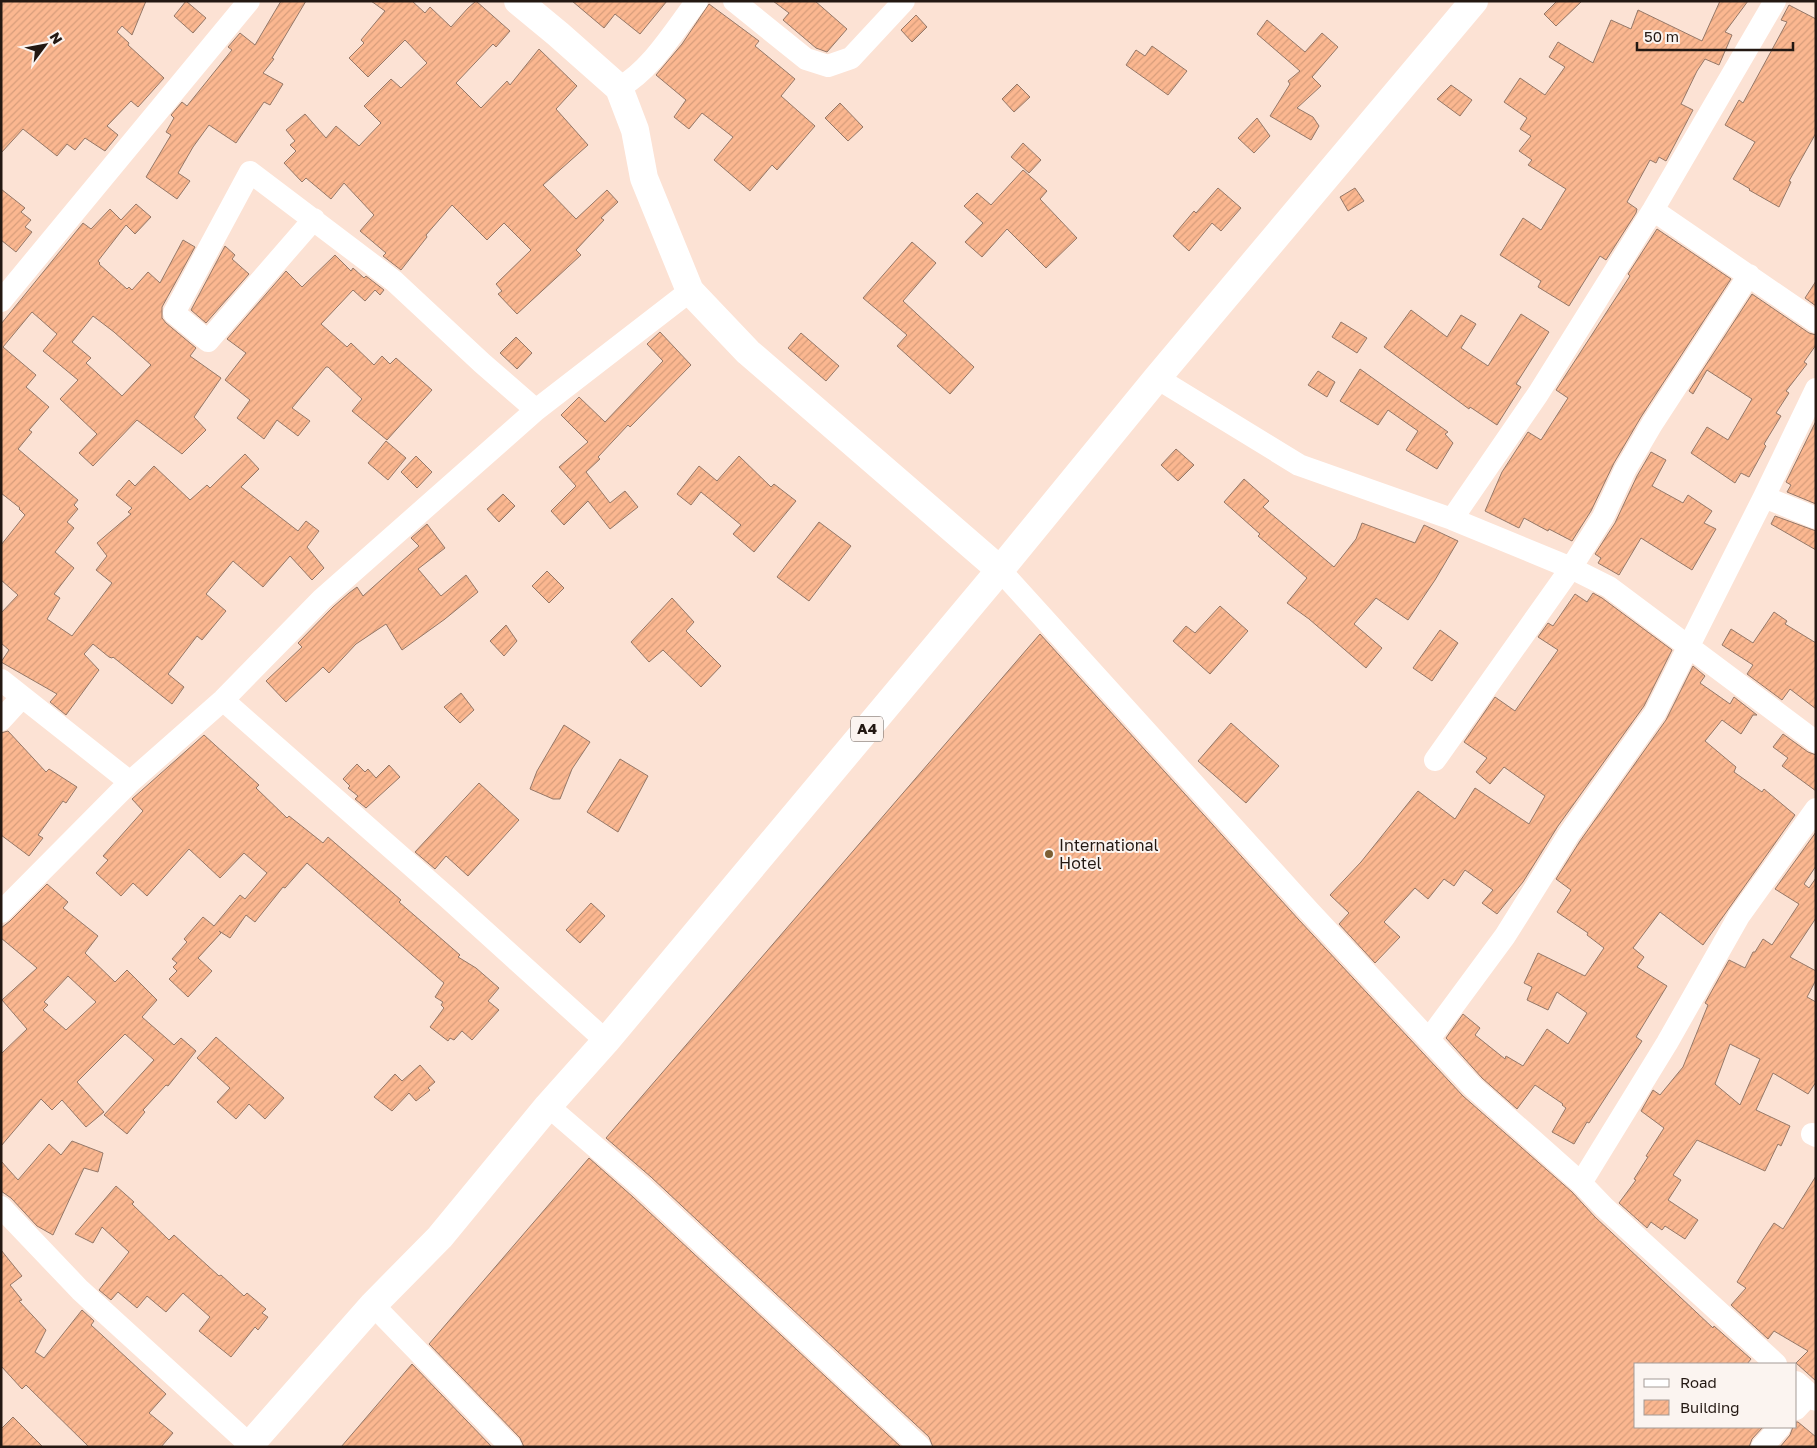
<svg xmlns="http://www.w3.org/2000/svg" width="1817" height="1448" font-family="'Golos Text',sans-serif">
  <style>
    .building { fill: url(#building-hatch); stroke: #957868; fill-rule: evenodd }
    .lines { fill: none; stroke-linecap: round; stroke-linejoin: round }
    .minor { stroke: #fff; stroke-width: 22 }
    .tertiary { stroke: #fff; stroke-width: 28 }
    .trunk { stroke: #fff; stroke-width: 28 }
    .poi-dot { fill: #7c5f33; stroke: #fbf4f0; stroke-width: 2 }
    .labels { text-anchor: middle; stroke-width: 4; stroke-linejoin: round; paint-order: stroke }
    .shield { fill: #fbf4f0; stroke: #645a55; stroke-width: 1 }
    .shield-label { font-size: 15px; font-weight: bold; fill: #231812 }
    .poi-label { font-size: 16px; fill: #231812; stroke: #fbf4f0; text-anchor: start }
  </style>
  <defs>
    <pattern id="building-hatch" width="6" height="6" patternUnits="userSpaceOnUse" patternTransform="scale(1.25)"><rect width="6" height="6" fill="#fbb790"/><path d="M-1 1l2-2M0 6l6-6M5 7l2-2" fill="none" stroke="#d79d7b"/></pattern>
  </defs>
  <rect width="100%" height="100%" fill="#fce2d4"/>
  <path class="building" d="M 1,1 L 146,1 L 132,35 L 122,26 L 117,32 L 129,43 L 128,45 L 164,78 L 138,107 L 131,101 L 107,126 L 118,135 L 105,151 L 85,138 L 75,150 L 67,144 L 57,156 L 23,129 L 1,153 Z
    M 186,1 L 206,18 L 193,33 L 174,16 Z
    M 281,1 L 306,1 L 272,58 L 274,59 L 263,73 L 283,84 L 270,105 L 264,102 L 236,143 L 209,125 L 193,147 L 178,173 L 190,181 L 177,199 L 146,177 L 171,135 L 166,132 L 174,118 L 171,115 L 182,102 L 187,106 L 232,50 L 228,47 L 240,33 L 255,45 Z
    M 371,1 L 412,1 L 425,13 L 430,7 L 451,27 L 468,8 L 476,1 L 510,31 L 496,47 L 493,44 L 456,83 L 481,108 L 507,81 L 510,85 L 539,49 L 577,86 L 556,109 L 588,145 L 543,185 L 576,219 L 607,190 L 618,202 L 601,218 L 604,220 L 576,250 L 581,255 L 517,314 L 498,294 L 502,291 L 496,284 L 531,250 L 504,223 L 487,240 L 452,205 L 426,235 L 427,237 L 401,270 L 383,256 L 386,253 L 360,231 L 374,215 L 344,183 L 331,199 L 306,178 L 302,182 L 284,163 L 296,151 L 290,145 L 295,141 L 286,130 L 305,114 L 326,138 L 336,126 L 359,146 L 381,123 L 364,106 L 391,79 L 401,88 L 427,63 L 405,40 L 368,77 L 349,58 L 364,43 L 361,40 L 385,11 Z
    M 572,1 L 667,1 L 640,34 L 615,14 L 604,28 Z
    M 773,1 L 815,1 L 847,29 L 827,52 L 816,48 L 783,20 L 789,13 Z
    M 1557,1 L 1582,1 L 1556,26 L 1544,14 Z
    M 1720,1 L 1748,1 L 1725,32 L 1732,35 L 1719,65 L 1705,59 L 1697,71 L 1681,104 L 1693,110 L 1666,161 L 1659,157 L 1656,163 L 1650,160 L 1627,202 L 1637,209 L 1636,213 L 1606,260 L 1600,256 L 1569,306 L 1538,287 L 1541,281 L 1500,255 L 1523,218 L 1541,230 L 1566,189 L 1528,165 L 1532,160 L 1519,151 L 1531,136 L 1520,129 L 1527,118 L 1504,102 L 1520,78 L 1545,95 L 1565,67 L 1549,57 L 1558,42 L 1593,63 L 1611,20 L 1631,29 L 1638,10 L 1702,41 Z
    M 709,4 L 759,41 L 755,46 L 795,79 L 781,96 L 815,126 L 777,170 L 772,165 L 750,191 L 714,160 L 733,137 L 702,113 L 689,129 L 674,117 L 686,100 L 656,75 L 682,44 Z
    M 1789,5 L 1816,19 L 1816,133 L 1789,181 L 1791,182 L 1779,207 L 1749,190 L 1750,189 L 1733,179 L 1755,142 L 1725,125 L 1739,100 L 1743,103 L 1787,22 L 1781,20 Z
    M 916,15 L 927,27 L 912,42 L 901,30 Z
    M 1267,20 L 1305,52 L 1322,33 L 1338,47 L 1312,77 L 1321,86 L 1297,108 L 1313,117 L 1319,126 L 1311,140 L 1270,116 L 1290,84 L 1288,81 L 1300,71 L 1257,34 Z
    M 1152,46 L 1187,71 L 1168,95 L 1126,65 L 1136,50 L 1145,56 Z
    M 1017,84 L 1030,97 L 1014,112 L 1002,99 Z
    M 1451,85 L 1472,100 L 1460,116 L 1437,99 Z
    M 840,103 L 863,127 L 848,141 L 825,118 Z
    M 1257,118 L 1270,136 L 1254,153 L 1238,138 Z
    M 1023,143 L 1041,160 L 1029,173 L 1011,157 Z
    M 1023,170 L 1047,191 L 1040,199 L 1077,238 L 1046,268 L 1007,229 L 982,257 L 965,242 L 983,223 L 964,206 L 977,193 L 991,205 Z
    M 1218,188 L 1241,208 L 1221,231 L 1212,223 L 1189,251 L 1173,236 L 1194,211 L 1196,213 Z
    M 1355,188 L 1364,201 L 1348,211 L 1340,197 Z
    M 1,189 L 25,208 L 21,212 L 31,220 L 25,227 L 32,232 L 16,252 L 1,240 Z
    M 136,204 L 151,217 L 135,234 L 126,225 L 98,261 L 100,263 L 99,264 L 127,289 L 129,287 L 132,290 L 148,272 L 160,283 L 183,240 L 195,247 L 162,307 L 162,318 L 166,323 L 196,348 L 190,356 L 221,378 L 194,417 L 206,430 L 182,454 L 137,420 L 93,466 L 79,453 L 97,434 L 60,399 L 78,380 L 43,351 L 57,334 L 32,312 L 3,347 L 36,375 L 26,387 L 49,407 L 29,430 L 32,432 L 18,449 L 78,500 L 74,505 L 78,509 L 67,522 L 74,528 L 55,552 L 74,568 L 54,594 L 60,598 L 47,619 L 72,636 L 112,583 L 96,570 L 107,556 L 97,543 L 131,514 L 128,512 L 132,508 L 116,495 L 129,480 L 135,486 L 154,466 L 190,500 L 207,485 L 210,488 L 245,454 L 259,469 L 241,487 L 298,531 L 306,521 L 319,531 L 307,547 L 324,568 L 312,580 L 290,556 L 263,587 L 233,561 L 206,594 L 226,611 L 202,640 L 197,636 L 168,674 L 184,687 L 172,704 L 113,657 L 112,658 L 109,657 L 93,644 L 84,654 L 99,670 L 66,715 L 50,702 L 57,694 L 1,662 L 9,650 L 1,643 L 1,613 L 18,595 L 1,580 L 1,545 L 25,515 L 19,509 L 20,508 L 1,493 L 1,324 L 83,223 L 91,229 L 110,209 L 121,220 ZM 93,316 L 114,332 L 151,365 L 122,396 L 86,363 L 91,358 L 72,342 Z
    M 1657,229 L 1731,279 L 1641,417 L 1614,463 L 1591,511 L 1572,541 L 1549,529 L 1548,531 L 1524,518 L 1519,528 L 1485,511 L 1502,472 L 1528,432 L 1541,440 L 1568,398 L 1556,390 L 1630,276 L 1628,274 Z
    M 912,242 L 936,263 L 903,301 L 974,367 L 950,394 L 897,346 L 907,335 L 863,298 Z
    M 225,246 L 235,255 L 232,259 L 249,274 L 206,323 L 191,310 Z
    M 335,255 L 351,271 L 353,268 L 364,278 L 366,276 L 384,290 L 380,295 L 375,290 L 365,301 L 353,290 L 321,324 L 347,347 L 351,343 L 374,365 L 382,356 L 390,364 L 396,358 L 432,390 L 387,440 L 352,411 L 362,399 L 328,367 L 326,367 L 292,408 L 310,421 L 298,436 L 277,420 L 264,439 L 237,418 L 250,400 L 225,380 L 246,353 L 227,339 L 286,271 L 302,287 Z
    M 1816,281 L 1816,306 L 1805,298 Z
    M 1752,294 L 1809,333 L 1816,335 L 1816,345 L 1804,362 L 1807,364 L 1786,391 L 1789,393 L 1776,413 L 1781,416 L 1764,444 L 1766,446 L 1749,477 L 1741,473 L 1735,483 L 1691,453 L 1707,427 L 1728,440 L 1752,399 L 1707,370 L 1693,394 L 1689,391 Z
    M 1411,310 L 1447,337 L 1461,315 L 1476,324 L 1461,348 L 1488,366 L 1521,314 L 1549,332 L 1516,384 L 1521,387 L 1497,425 L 1470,407 L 1469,409 L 1384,347 Z
    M 1341,322 L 1367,338 L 1357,353 L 1332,337 Z
    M 660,332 L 691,365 L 630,427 L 628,425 L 598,457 L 600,459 L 586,472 L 610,503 L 625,491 L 638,507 L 610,529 L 588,501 L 564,525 L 551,511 L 576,486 L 559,467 L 588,442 L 561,415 L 579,397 L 605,422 L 663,361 L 647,344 Z
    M 801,333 L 839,366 L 826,381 L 788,348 Z
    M 516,337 L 532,353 L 517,369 L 500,353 Z
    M 1360,369 L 1448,432 L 1445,434 L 1453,443 L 1437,469 L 1406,450 L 1418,431 L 1388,410 L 1378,425 L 1340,401 Z
    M 1318,371 L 1335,382 L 1327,397 L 1308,385 Z
    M 1816,421 L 1816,504 L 1787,492 L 1791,485 L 1786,482 Z
    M 386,441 L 406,458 L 388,480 L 368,463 Z
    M 1176,449 L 1194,465 L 1178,481 L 1161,465 Z
    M 1651,452 L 1666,460 L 1652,486 L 1683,503 L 1688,495 L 1712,511 L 1704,523 L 1716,529 L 1692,570 L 1641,538 L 1619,575 L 1598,563 L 1601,558 L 1595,554 L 1615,523 L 1637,476 Z
    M 416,456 L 432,472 L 417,488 L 401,472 Z
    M 739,456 L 771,487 L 774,484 L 796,501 L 754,552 L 733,534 L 741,525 L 701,492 L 691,505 L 677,494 L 699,466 L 717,481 Z
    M 1244,479 L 1269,501 L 1263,507 L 1334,567 L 1356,539 L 1362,523 L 1415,543 L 1424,525 L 1458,541 L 1435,580 L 1408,620 L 1376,598 L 1354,624 L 1382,648 L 1366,668 L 1309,619 L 1287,603 L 1307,578 L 1258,536 L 1260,534 L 1224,502 Z
    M 503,494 L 515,506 L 499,522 L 487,509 Z
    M 1775,516 L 1816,531 L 1816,550 L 1771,524 Z
    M 819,522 L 851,546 L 809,601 L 777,577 Z
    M 427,524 L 445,548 L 418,569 L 441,596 L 466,575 L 478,592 L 445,619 L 402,650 L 386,624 L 356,644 L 329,673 L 323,667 L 286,702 L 266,681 L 302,647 L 298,643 L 333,607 L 349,593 L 357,587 L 363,596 L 419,546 L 411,538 Z
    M 547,571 L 564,588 L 549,603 L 532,586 Z
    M 1593,593 L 1602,598 L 1672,650 L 1644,706 L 1558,826 L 1523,882 L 1497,914 L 1482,903 L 1493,890 L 1465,870 L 1454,886 L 1444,879 L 1428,899 L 1415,888 L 1384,922 L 1400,937 L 1375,963 L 1339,924 L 1349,913 L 1330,895 L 1361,862 L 1418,791 L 1455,819 L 1475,788 L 1529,824 L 1545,796 L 1504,767 L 1490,784 L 1476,772 L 1487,758 L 1464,742 L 1495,697 L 1515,711 L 1558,650 L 1538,637 L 1548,623 L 1553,626 L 1575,594 L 1587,602 Z
    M 672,598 L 694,622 L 686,631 L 721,666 L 701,687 L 663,650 L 649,662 L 631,642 Z
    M 1220,606 L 1248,631 L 1210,674 L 1173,641 L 1186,626 L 1195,633 Z
    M 1774,612 L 1787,621 L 1785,624 L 1816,643 L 1816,709 L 1790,689 L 1782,700 L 1747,674 L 1753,665 L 1722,645 L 1731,629 L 1753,643 Z
    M 506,625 L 517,641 L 504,656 L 490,641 Z
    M 1440,630 L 1458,643 L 1432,681 L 1413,668 Z
    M 1040,634 L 1299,920 L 1463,1096 L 1572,1192 L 1595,1217 L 1713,1328 L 1714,1326 L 1751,1359 L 1747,1364 L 1636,1364 L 1636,1427 L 1763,1427 L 1752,1439 L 1749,1447 L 933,1447 L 929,1437 L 651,1177 L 606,1138 Z
    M 1693,666 L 1705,676 L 1700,683 L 1730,704 L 1734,697 L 1757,715 L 1753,715 L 1741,734 L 1722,720 L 1705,741 L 1736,767 L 1734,772 L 1762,792 L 1764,789 L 1795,815 L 1703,945 L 1660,912 L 1633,948 L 1644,957 L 1637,967 L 1667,986 L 1636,1037 L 1642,1041 L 1589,1123 L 1587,1122 L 1574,1144 L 1552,1132 L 1566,1108 L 1562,1105 L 1563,1104 L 1535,1085 L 1517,1109 L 1482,1078 L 1446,1038 L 1463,1014 L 1480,1028 L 1475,1035 L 1505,1059 L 1506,1056 L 1523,1066 L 1547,1029 L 1568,1044 L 1587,1013 L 1557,992 L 1548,1010 L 1527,1000 L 1532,987 L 1524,983 L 1538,953 L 1585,976 L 1604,948 L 1587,935 L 1588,933 L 1557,912 L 1571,890 L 1556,879 L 1580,841 L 1666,720 Z
    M 461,693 L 474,710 L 460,723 L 444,707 Z
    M 1231,723 L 1279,766 L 1246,803 L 1198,761 Z
    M 564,725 L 590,742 L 572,769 L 560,799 L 553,799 L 530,789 L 537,771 Z
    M 8,731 L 46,772 L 49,769 L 77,787 L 66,803 L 63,801 L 38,835 L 43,838 L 29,856 L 1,835 L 1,733 Z
    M 1783,734 L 1808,752 L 1816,755 L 1816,791 L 1782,766 L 1788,758 L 1773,747 Z
    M 204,735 L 259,785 L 256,788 L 287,818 L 289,816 L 323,843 L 328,837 L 401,900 L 399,902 L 460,955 L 458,957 L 476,968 L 499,988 L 488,1001 L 499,1010 L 472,1040 L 462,1031 L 454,1040 L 450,1038 L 448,1041 L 430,1027 L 444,1008 L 441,1005 L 443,1002 L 435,997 L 444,983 L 307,863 L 285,888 L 283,887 L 255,922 L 246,915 L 230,938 L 219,931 L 221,933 L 198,958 L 212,971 L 188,997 L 169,979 L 177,971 L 173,967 L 177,963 L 172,959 L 187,942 L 184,939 L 203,917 L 214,926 L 240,895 L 245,899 L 267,873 L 244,853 L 220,878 L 189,849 L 147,896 L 133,883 L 121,896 L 96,873 L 108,860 L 103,856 L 143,811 L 132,799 Z
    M 620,759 L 648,776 L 618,832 L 587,812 Z
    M 357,764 L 365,772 L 368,769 L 376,778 L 389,765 L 400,777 L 366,808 L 355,799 L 358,796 L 348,788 L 350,786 L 343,779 Z
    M 479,783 L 519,820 L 468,876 L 446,856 L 435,869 L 415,852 Z
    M 1816,832 L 1816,866 L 1804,884 L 1809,888 L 1816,878 L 1816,918 L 1790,957 L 1816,971 L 1816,980 L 1807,997 L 1816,1002 L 1816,1082 L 1808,1094 L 1773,1073 L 1756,1110 L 1790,1126 L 1781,1146 L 1778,1144 L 1765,1171 L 1697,1140 L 1673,1175 L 1681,1180 L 1668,1200 L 1698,1220 L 1685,1239 L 1665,1226 L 1662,1230 L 1651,1222 L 1647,1228 L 1619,1203 L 1636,1180 L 1634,1179 L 1648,1157 L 1646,1156 L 1664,1128 L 1641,1111 L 1653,1090 L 1660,1095 L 1683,1067 L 1708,1005 L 1705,1003 L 1729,960 L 1745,968 L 1753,952 L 1755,952 L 1763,939 L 1772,945 L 1799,904 L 1775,889 ZM 1730,1044 L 1760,1059 L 1740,1105 L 1715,1084 Z
    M 47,884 L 68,902 L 63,908 L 98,936 L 85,953 L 115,982 L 127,970 L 157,1000 L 142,1017 L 174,1045 L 181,1038 L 196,1051 L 168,1086 L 166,1085 L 143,1110 L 145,1112 L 127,1134 L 104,1115 L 154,1060 L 125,1034 L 77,1082 L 104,1112 L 86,1127 L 62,1100 L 52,1110 L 41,1099 L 1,1146 L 1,1054 L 27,1029 L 2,1000 L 37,968 L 1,938 L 1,928 L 10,921 ZM 68,976 L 96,1002 L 66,1030 L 43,1010 L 48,1005 L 44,1002 Z
    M 591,903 L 605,916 L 580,943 L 566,930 Z
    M 216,1037 L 284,1098 L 265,1119 L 249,1104 L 236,1119 L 217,1102 L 230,1088 L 197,1058 Z
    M 420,1065 L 435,1082 L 428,1088 L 430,1090 L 416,1101 L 409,1093 L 392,1111 L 374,1097 L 395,1074 L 402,1081 Z
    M 72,1141 L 103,1153 L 98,1172 L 84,1168 L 53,1235 L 37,1226 L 11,1198 L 1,1191 L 1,1161 L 18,1180 L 49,1144 L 61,1155 Z
    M 589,1158 L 633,1197 L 901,1447 L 524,1447 L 520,1438 L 429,1344 Z
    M 1816,1176 L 1816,1381 L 1796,1363 L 1808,1351 L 1774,1331 L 1768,1339 L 1731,1305 L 1746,1288 L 1737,1282 L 1762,1241 L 1774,1223 L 1783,1229 Z
    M 116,1186 L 134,1202 L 132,1204 L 169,1240 L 174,1235 L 219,1276 L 221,1275 L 244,1296 L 247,1293 L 266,1309 L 262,1313 L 268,1317 L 258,1330 L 255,1327 L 231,1357 L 199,1331 L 210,1317 L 183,1293 L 166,1312 L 147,1296 L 137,1308 L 118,1292 L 111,1300 L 99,1290 L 129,1252 L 102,1227 L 93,1243 L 75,1234 Z
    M 1,1250 L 22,1276 L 10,1285 L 22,1300 L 19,1301 L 46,1330 L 35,1352 L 44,1358 L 82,1310 L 94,1321 L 91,1325 L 166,1394 L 149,1413 L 173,1433 L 161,1447 L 89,1447 L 26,1385 L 22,1389 L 1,1366 Z
    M 412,1364 L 492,1447 L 341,1447 Z
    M 13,1417 L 43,1447 L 1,1447 L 1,1429 Z
    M 1796,1422 L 1798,1422 L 1816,1437 L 1816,1447 L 1780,1447 L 1790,1435 L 1793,1427 L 1796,1427 Z"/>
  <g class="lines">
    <path class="minor" d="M 734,1 L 806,59 L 828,66 L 851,58 L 904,1
      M 619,88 C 652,69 674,31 697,1
      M 1653,210 L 1816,322
      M 314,219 L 208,341 L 174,313 L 250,172 L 394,281 L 482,363 L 536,410
      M 1,301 L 249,1
      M 1157,378 L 1299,465 L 1452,519 L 1571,568 L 1609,587 L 1816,742
      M 1764,497 L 1816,518
      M 1452,519 L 1538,394 L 1653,210 L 1775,1
      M 1000,570 L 1309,911 L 1473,1087 L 1581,1183 L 1604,1207 L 1776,1364
      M 1,680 L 130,782
      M 223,700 L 448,898 L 606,1041
      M 1,720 L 22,697
      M 1435,760 L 1571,568 L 1603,517 L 1625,470 L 1652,424 L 1749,275
      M 1,912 L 130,782 L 223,700 L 322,599 L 536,410 L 690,291
      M 1429,1039 L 1505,936 L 1569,834 L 1655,713 L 1764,497 L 1816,389
      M 548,1106 L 642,1187 L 920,1447
      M 1812,1134 L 1816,1136
      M 1581,1183 L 1667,1043 L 1739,916 L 1816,809
      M 1,1207 L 80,1290 L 250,1445
      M 373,1305 L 511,1447
      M 1796,1382 L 1816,1400
      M 1796,1409 L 1810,1394
      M 1762,1447 L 1780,1427"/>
    <path class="tertiary" d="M 518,1 L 558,34 L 619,88 L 635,130 L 644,178 L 690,291 L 748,352 L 1000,570"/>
    <path class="trunk" d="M 248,1447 L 373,1305 L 440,1237 L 548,1106 L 606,1041 L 1000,570 L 1157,378 L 1474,1"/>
  </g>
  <circle class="poi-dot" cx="1049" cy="854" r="5"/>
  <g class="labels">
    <rect class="shield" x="851" y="716.5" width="32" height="25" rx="4"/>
    <g class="shield-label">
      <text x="867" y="734">A4</text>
    </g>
    <g class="poi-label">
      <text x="1059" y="851">International<tspan x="1059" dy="18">Hotel</tspan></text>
    </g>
  </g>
  <rect width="1817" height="1448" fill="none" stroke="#231812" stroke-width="5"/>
  <rect x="1634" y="1363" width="162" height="65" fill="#fbf4f0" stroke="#a59c97"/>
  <rect x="1644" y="1379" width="25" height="8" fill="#ffffff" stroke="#a59c97"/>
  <text x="1680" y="1388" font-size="15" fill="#231812">Road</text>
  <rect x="1644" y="1400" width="25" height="15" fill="url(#building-hatch)" stroke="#a59c97"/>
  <text x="1680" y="1413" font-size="15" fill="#231812">Building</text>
  <g transform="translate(45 45) rotate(58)" stroke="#fbf4f0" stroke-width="4" paint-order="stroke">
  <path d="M0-4L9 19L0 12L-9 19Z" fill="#231812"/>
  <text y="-8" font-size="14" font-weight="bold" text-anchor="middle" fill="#231812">N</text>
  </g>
  <path d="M1637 42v8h156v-8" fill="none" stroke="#231812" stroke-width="2.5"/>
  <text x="1644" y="42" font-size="15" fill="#231812" stroke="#fbf4f0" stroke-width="4" paint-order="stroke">50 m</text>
</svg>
